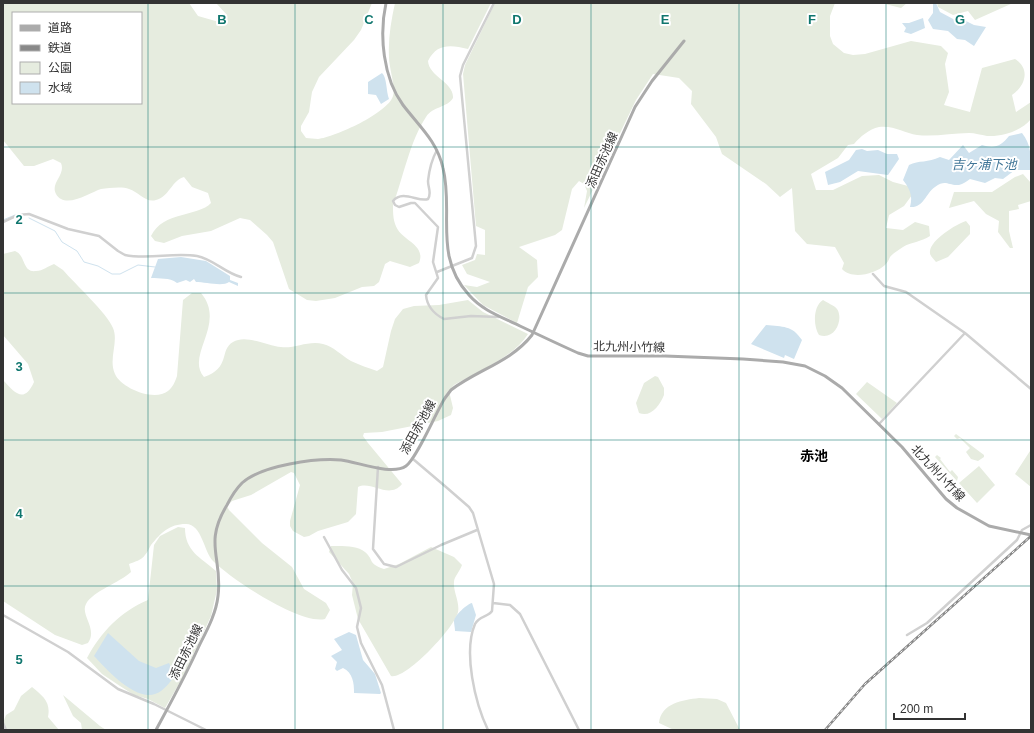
<svg xmlns="http://www.w3.org/2000/svg" width="1034" height="733" font-family="Helvetica,'Noto Sans JP',sans-serif">
  <style>
    .green { fill: #e6ecdf; fill-rule: evenodd }
    .water { fill: #cfe2ee }
    .lines { fill: none; stroke-linecap: round; stroke-linejoin: round }
    .stream { stroke: #cfe2ee; stroke-width: 1 }
    .tertiary { stroke: #d0d0d0; stroke-width: 2.5 }
    .primary { stroke: #ababab; stroke-width: 3 }
    .rail-casing { stroke: #888; stroke-width: 2.5 }
    .rail { stroke: #fff; stroke-width: 1; stroke-dasharray: 3; stroke-linecap: butt }
    .grid { fill: none; stroke: #0f766e; stroke-width: 1; stroke-opacity: 0.55 }
    .labels { text-anchor: middle; stroke-width: 4; stroke-linejoin: round; paint-order: stroke }
    .street-label { font-size: 12px; fill: #333; stroke: #fff }
    .water-label { font-size: 13px; font-style: italic; fill: #3f7597; stroke: #fff }
    .quarter-label { font-size: 14px; font-weight: bold; fill: #000; stroke: #fff }
    .grid-label { font-size: 13px; text-anchor: middle; font-weight: bold; fill: #0f766e; stroke: #fff; stroke-width: 4; stroke-linejoin: round; paint-order: stroke }
  </style>
  <rect width="100%" height="100%" fill="#fff"/>
  <path class="green" d="M 3,3 L 189,3 L 198,16 L 219,22 L 225,19 L 227,15 L 216,3 L 372,3 L 361,30 L 354,40 L 319,77 L 312,92 L 309,112 L 301,126 L 301,131 L 306,138 C 310,138 314,139 318,139 C 335,137 388,113 393,96 C 396,88 389,68 389,57 C 388,39 391,21 395,3 L 491,3 L 468,49 C 451,45 437,43 428,61 C 429,77 454,82 453,98 C 447,108 433,106 426,117 C 410,141 403,178 393,205 C 393,214 393,222 398,230 C 405,241 426,246 419,263 L 410,267 L 390,261 L 385,264 L 379,282 L 374,286 L 362,287 L 335,298 L 316,301 L 307,300 L 289,289 L 273,242 L 267,235 L 250,220 L 240,218 L 211,231 L 182,236 L 164,243 L 155,241 L 151,236 C 163,211 198,217 211,203 L 208,193 L 192,187 L 184,177 C 172,180 169,197 156,200 C 145,203 139,192 129,189 C 122,186 109,188 101,189 C 91,192 65,210 56,194 C 50,183 66,175 61,163 L 53,159 L 34,166 L 24,166 L 3,140 ZM 13,13 L 141,13 L 141,103 L 13,103 Z
    M 495,3 L 835,3 L 830,16 L 830,36 L 833,44 L 844,53 L 853,55 L 865,54 L 911,41 L 941,46 L 948,53 L 945,64 L 949,92 L 944,105 L 970,112 L 982,68 L 1015,59 C 1031,69 1025,86 1012,95 L 1016,112 L 1031,102 L 1031,119 C 1021,131 1003,137 987,136 C 981,135 975,133 969,133 C 952,133 935,137 917,135 C 905,133 893,125 879,127 C 869,129 860,137 854,144 L 848,145 L 838,158 L 811,174 L 816,190 L 833,190 L 862,176 L 879,175 L 893,182 L 908,186 L 915,191 L 904,206 L 889,215 L 886,228 L 903,230 L 915,222 L 929,226 L 930,236 C 921,242 911,242 903,247 C 899,250 893,253 890,257 C 889,259 888,262 885,265 C 875,274 852,280 842,269 L 844,263 L 835,247 L 807,244 L 795,231 L 792,188 L 780,197 L 766,184 L 722,154 L 716,137 L 691,104 L 692,91 L 679,78 L 653,74 L 636,100 L 584,208 L 587,191 L 584,184 L 579,181 L 572,189 L 562,230 L 555,235 L 519,247 L 537,260 L 538,277 L 528,287 L 517,323 L 483,305 L 464,285 L 477,287 L 490,282 L 467,274 L 462,265 L 475,260 L 477,254 L 485,255 L 485,230 L 476,226 L 463,74 L 465,65 Z
    M 881,3 L 907,3 L 901,8 Z
    M 937,3 L 1013,3 L 975,20 L 968,11 L 953,15 L 938,7 Z
    M 1023,174 L 1031,183 L 1031,201 L 1018,205 L 1019,209 L 1009,211 L 1009,231 L 1013,248 L 1010,248 L 998,232 L 999,221 L 986,214 L 974,201 L 949,208 L 954,192 L 992,192 L 1015,177 Z
    M 966,221 L 970,226 L 970,234 L 948,257 L 936,262 C 934,259 929,256 930,251 C 931,240 956,224 966,221 Z
    M 15,251 C 26,255 22,273 36,271 C 43,271 48,266 54,264 L 63,270 C 75,284 107,313 113,328 C 119,342 108,359 115,374 C 121,388 154,402 168,391 C 173,387 175,382 177,376 L 183,300 L 192,293 L 201,293 C 227,324 185,355 204,377 C 231,368 219,350 233,342 C 246,334 267,346 281,347 C 294,349 309,340 323,344 C 334,347 341,355 351,361 C 359,365 369,368 377,371 L 383,367 L 391,331 L 395,319 L 403,309 L 414,306 L 439,305 L 468,300 L 483,312 L 528,334 C 514,357 477,372 454,385 L 449,391 L 453,408 L 451,415 L 438,421 L 382,432 L 364,433 L 363,436 L 368,443 L 402,484 C 389,500 371,480 358,487 L 356,514 L 348,522 L 318,531 L 309,536 L 304,537 L 293,531 L 290,526 L 290,521 L 300,485 L 294,473 L 291,472 L 251,495 L 232,501 L 227,506 L 229,510 L 262,543 L 292,567 L 304,589 L 326,603 L 330,610 L 325,619 C 300,625 231,579 213,561 C 204,552 202,524 186,524 C 169,524 161,533 151,545 C 149,548 148,552 145,555 C 142,560 134,562 129,564 L 131,572 C 119,583 93,591 86,604 C 80,615 98,629 88,643 L 82,645 L 55,635 L 3,601 L 3,380 C 15,393 24,404 34,382 L 28,364 L 3,335 L 3,254 Z
    M 823,300 C 827,303 834,305 837,309 C 844,319 835,341 819,335 C 813,326 813,306 823,300 Z
    M 655,376 L 658,377 L 664,388 L 664,395 C 660,405 651,418 639,413 L 636,403 L 644,383 Z
    M 867,382 L 897,403 L 882,419 L 856,394 Z
    M 956,434 L 984,455 L 984,457 L 978,461 L 971,459 L 966,452 L 970,448 L 960,438 L 957,439 L 954,436 Z
    M 1030,451 L 1031,451 L 1031,487 L 1015,474 Z
    M 937,455 L 941,458 L 940,459 L 950,472 L 952,470 L 958,477 L 957,481 L 935,457 Z
    M 979,466 L 995,485 L 977,503 L 959,483 Z
    M 178,527 L 185,528 C 185,551 200,557 216,571 L 217,590 L 211,616 L 183,677 L 165,708 L 148,699 L 134,695 L 120,686 L 102,674 L 87,658 C 101,632 120,612 148,600 L 154,545 L 160,536 Z
    M 331,546 C 341,546 357,545 365,552 C 375,561 367,563 384,569 L 399,564 L 431,547 L 454,557 L 462,565 C 460,571 454,577 454,582 C 453,592 460,602 458,612 C 455,627 406,680 391,676 L 358,619 L 352,595 L 353,583 L 349,574 L 329,552 Z
    M 32,687 C 43,696 51,702 48,717 L 59,730 L 6,730 L 3,723 L 6,715 L 14,710 L 21,696 Z
    M 63,695 L 100,726 L 106,730 L 82,730 L 81,723 L 73,716 Z
    M 699,698 L 717,699 L 726,703 L 740,730 L 674,730 L 659,723 C 661,703 683,700 699,698 Z"/>
  <path class="water" d="M 933,3 L 936,3 L 940,12 L 955,20 L 964,20 L 974,25 L 986,27 L 974,46 L 965,40 L 957,39 L 948,31 L 933,29 L 928,20 L 933,13 Z
    M 923,18 L 925,28 L 911,34 L 904,32 L 906,28 L 902,23 L 909,23 Z
    M 382,73 C 387,77 386,91 389,99 L 381,104 L 376,95 L 368,94 L 368,82 Z
    M 1022,133 C 1031,144 1031,156 1031,170 L 1015,170 L 1003,179 L 995,178 L 985,183 L 970,179 C 967,181 963,184 959,185 C 948,186 946,179 935,187 C 925,194 924,208 910,207 C 913,196 910,189 903,180 L 909,165 C 919,160 928,163 940,157 L 949,160 L 963,145 L 969,153 L 982,145 C 995,149 1001,146 1009,136 Z
    M 862,149 L 867,151 L 878,150 L 887,154 L 897,154 L 899,159 L 888,175 L 858,171 L 840,182 L 828,185 L 825,172 L 849,160 L 856,150 Z
    M 181,257 L 206,261 L 230,276 L 230,280 L 238,283 L 238,286 L 229,282 C 223,287 205,282 196,282 L 194,279 L 190,282 L 186,280 L 177,283 C 169,277 160,279 151,278 L 158,259 Z
    M 766,325 C 783,327 792,325 802,340 L 794,359 L 785,355 L 784,358 L 751,344 Z
    M 472,603 L 476,615 L 471,632 L 455,631 C 455,628 454,624 454,621 C 455,615 467,604 472,603 Z
    M 349,632 L 356,635 L 363,660 L 375,674 L 381,693 L 380,694 L 354,693 C 354,683 353,673 343,668 L 337,671 L 335,669 L 337,662 L 331,656 L 342,650 L 334,639 Z
    M 108,633 L 139,661 L 156,668 L 169,663 L 175,676 C 169,683 164,691 155,694 C 135,701 106,669 94,656 Z"/>
  <g class="lines">
    <path class="stream" d="M 29,218 L 55,231 L 62,242 L 77,251 L 84,262 L 98,266 L 112,274 L 120,274 L 138,265 L 155,267
      M 3,220 L 15,215"/>
    <path class="tertiary" d="M 437,150 C 432,159 429,171 428,181 C 428,188 432,193 428,199 C 419,203 403,189 393,201 L 395,205 L 399,207 L 411,203 L 415,203 L 438,227 L 433,262 L 438,278 L 426,295 C 427,306 434,314 444,319 L 471,316 L 499,317
      M 3,222 L 18,215 L 29,214 L 68,229 L 99,236 L 118,251 L 125,255 C 149,260 173,252 197,256 C 213,259 225,273 241,277
      M 437,272 L 472,258 L 476,246 L 460,76 L 463,65 L 494,3
      M 873,274 L 884,286 L 906,292 L 965,333 L 1031,389
      M 879,424 L 965,333
      M 413,459 L 446,487 L 469,507 L 473,513 L 494,584 L 492,611 C 488,617 479,616 475,624 C 463,652 475,703 488,730
      M 378,467 L 373,549 L 384,564 L 396,567 L 441,545 L 477,530
      M 324,537 L 342,570 L 356,588 L 361,608 L 357,627 L 361,643 L 382,685 L 394,730
      M 493,603 L 510,605 L 520,614 L 579,730
      M 3,615 L 68,652 L 118,689 L 154,704 L 206,730
      M 907,635 L 927,623 L 1017,540 L 1022,530 L 1031,525
      M 3,723 L 6,730"/>
    <path class="primary" d="M 386,3 C 379,35 383,78 403,105 C 419,126 437,141 443,168 C 454,212 433,256 469,295 C 483,311 502,317 520,326 C 539,335 558,344 578,353 L 588,356 L 665,356 L 743,359 L 783,362 L 805,366 L 825,376 L 842,388 L 902,447 L 946,499 L 957,508 L 989,526 L 1031,535
      M 156,730 C 171,702 186,675 199,646 C 207,630 216,614 218,596 C 223,558 203,544 227,505 C 231,497 236,489 242,483 C 262,465 316,458 341,460 C 358,462 392,476 406,466 C 417,458 436,412 445,398 L 451,390 C 477,370 511,362 532,335 L 635,107 L 652,81 L 684,41"/>
    <defs>
      <path id="rail" d="M 825,730 L 865,684 L 1031,536"/>
    </defs>
    <use href="#rail" class="rail-casing"/>
    <use href="#rail" class="rail"/>
  </g>
  <path class="grid" d="M 148,3 L 148,730M 295,3 L 295,730M 443,3 L 443,730M 591,3 L 591,730M 739,3 L 739,730M 886,3 L 886,730M 3,147 L 1031,147M 3,293 L 1031,293M 3,440 L 1031,440M 3,586 L 1031,586"/>
  <g class="labels">
    <g class="street-label">
      <text transform="translate(602 160) rotate(-66)" y="4">添田赤池線</text>
      <text transform="translate(629 347) rotate(1)" y="4">北九州小竹線</text>
      <text transform="translate(418 427) rotate(-61)" y="4">添田赤池線</text>
      <text transform="translate(938 473) rotate(47)" y="4">北九州小竹線</text>
      <text transform="translate(186 652) rotate(-64)" y="4">添田赤池線</text>
    </g>
    <g class="water-label">
      <text x="984" y="169">吉ヶ浦下池</text>
    </g>
    <g class="quarter-label">
      <text x="814" y="461">赤池</text>
    </g>
  </g>
  <g class="grid-label">
    <text x="222" y="24">B</text>
    <text x="369" y="24">C</text>
    <text x="517" y="24">D</text>
    <text x="665" y="24">E</text>
    <text x="812" y="24">F</text>
    <text x="960" y="24">G</text>
    <text x="19" y="224">2</text>
    <text x="19" y="371">3</text>
    <text x="19" y="518">4</text>
    <text x="19" y="664">5</text>
  </g>
  <rect width="1034" height="733" fill="none" stroke="#333333" stroke-width="8"/>
  <rect x="12" y="12" width="130" height="92" fill="#ffffff" stroke="#adadad"/>
  <rect x="20" y="25" width="20" height="6" fill="#ababab" stroke="#adadad"/>
  <text x="48" y="32" font-size="12" fill="#333333">道路</text>
  <rect x="20" y="45" width="20" height="6" fill="#888888" stroke="#adadad"/>
  <text x="48" y="52" font-size="12" fill="#333333">鉄道</text>
  <rect x="20" y="62" width="20" height="12" fill="#e6ecdf" stroke="#adadad"/>
  <text x="48" y="72" font-size="12" fill="#333333">公園</text>
  <rect x="20" y="82" width="20" height="12" fill="#cfe2ee" stroke="#adadad"/>
  <text x="48" y="92" font-size="12" fill="#333333">水域</text>
  <path d="M894 713v6h71v-6" fill="none" stroke="#333333" stroke-width="2"/>
  <text x="900" y="713" font-size="12" fill="#333333" stroke="#ffffff" stroke-width="3" paint-order="stroke">200 m</text>
</svg>
